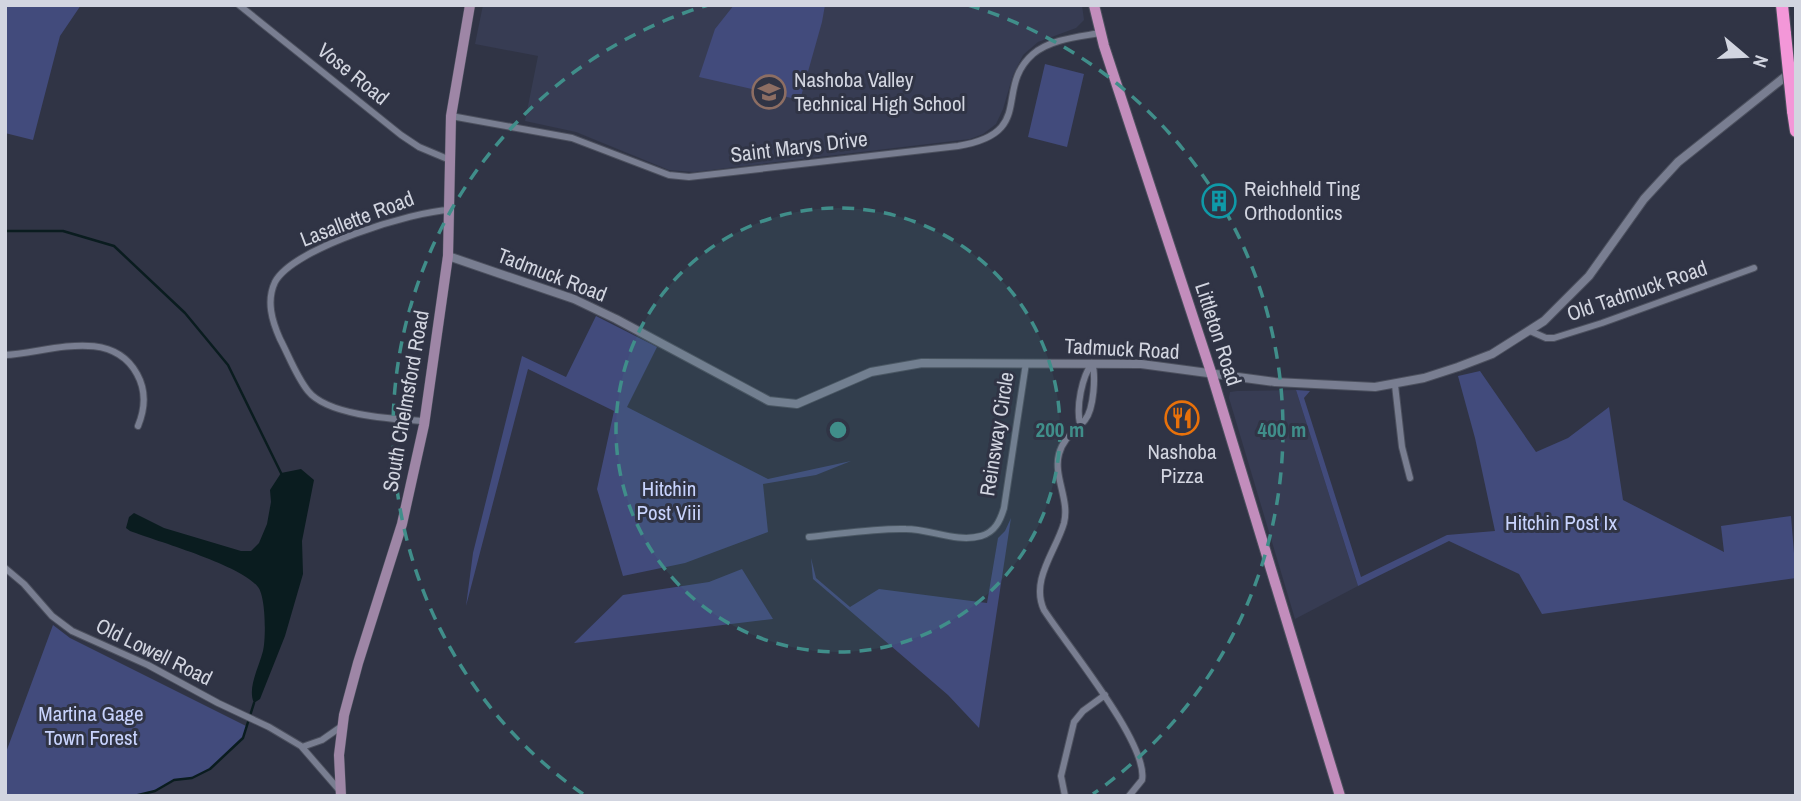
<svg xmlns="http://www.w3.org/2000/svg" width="1801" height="801" font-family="'Archivo Narrow',sans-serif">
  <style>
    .built { fill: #373c53 }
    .green { fill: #424b7c }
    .water { fill: #0a1c1f }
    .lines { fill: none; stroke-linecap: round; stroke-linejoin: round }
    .stream { stroke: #0a1c1f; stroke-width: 2.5 }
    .minor-casing { stroke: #4c505e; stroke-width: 8 }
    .tertiary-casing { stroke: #4c505e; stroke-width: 10 }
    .secondary-casing { stroke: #4c505e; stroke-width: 11 }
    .primary-casing { stroke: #4c505e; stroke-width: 12 }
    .motorway-casing { stroke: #4c505e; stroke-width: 14 }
    .minor { stroke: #797e91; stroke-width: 6 }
    .tertiary { stroke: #797e91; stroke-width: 8 }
    .secondary { stroke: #9e86a6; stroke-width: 10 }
    .primary { stroke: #c28dbc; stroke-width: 10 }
    .motorway { stroke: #f397d8; stroke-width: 12 }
    .motorway-bridge-casing { stroke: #4c505e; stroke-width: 14; stroke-linecap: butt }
    .motorway-bridge { stroke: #f397d8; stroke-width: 12 }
    .ring { fill: none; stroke: #408e8a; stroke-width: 3.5; stroke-dasharray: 12 9 }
    .labels { text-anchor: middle; stroke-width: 6; stroke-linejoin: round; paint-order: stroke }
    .street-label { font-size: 21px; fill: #d2d5e0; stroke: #303445 }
    .poi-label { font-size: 21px; fill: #d2d5e0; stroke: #303445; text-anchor: start }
    .park-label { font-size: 21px; fill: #c8d3fd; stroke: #303445 }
    .centre { fill: #408e8a; stroke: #303445; stroke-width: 3.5 }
    .ring-label { font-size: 21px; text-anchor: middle; font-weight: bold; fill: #408e8a; stroke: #303445; stroke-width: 6; stroke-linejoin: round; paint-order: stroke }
  </style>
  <rect width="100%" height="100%" fill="#303445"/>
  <path class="built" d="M 483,5 L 1082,5 L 1084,20 L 1076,28 L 1038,42 L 1023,55 L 1013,75 L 1003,109 L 996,124 L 983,134 L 970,139 L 694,172 L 669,170 L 576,132 L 525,121 L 538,56 L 475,44 Z
    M 1296,390 L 1358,586 L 1295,619 L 1229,398 L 1230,392 L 1237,391 Z"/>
  <path class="green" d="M 5,5 L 81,5 L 60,36 L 33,140 L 5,133 Z
    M 734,5 L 825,5 L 822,22 L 800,100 L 699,77 L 715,29 Z
    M 1045,64 L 1084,74 L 1067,147 L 1028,137 Z
    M 596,316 L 657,347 L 627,407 L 768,479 L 851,461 L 816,475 L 763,484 L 768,532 L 685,563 L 623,576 L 597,489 L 614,411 L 528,369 L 466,606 L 473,553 L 522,356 L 566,377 Z
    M 1480,371 L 1536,452 L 1568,438 L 1609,407 L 1623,500 L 1724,552 L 1721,526 L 1791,516 L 1796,578 L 1542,614 L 1519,574 L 1449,541 L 1358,586 L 1296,390 L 1310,391 L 1304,398 L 1361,577 L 1447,535 L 1495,531 L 1475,438 L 1458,376 Z
    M 1011,518 L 979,728 L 948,695 L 813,579 L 811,558 L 816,578 L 850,607 L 879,589 L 987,603 L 998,538 L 1005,531 Z
    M 742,569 L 773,619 L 574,643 L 623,595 L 709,582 Z
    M 53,625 L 70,638 L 246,726 L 243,738 L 210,769 L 192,778 L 174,780 L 155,791 L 134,796 L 5,796 L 5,755 Z"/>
  <path class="water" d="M 301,469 L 314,480 L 302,541 L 303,574 L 285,636 L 260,699 L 254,703 C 247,688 259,667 263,651 C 266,639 266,597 258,587 C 241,565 159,542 130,531 L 126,528 L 129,517 L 134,513 L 164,528 L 241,551 L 251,551 L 259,543 L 267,524 L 271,502 L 270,490 L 281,473 Z"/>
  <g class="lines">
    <path class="stream" d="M 5,231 L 63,231 L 114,246 L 185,313 L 228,365 L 281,473
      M 134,796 L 155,791 L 174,780 L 192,778 L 210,769 L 243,738 L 254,703"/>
    <defs>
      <path id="minor" d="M 239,5 L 401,135 L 419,147 L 450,160
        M 451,116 L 572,138 L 669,175 L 689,177 L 958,146 C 1037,133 993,89 1033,54 C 1051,39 1078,37 1100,33
        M 1530,331 L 1546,338 L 1554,338 L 1602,323 L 1754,268
        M 5,355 C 47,353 111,326 137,374 C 147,392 145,409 138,426
        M 1092,363 C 1096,375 1094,409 1085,420 C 1075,431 1063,438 1059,454 C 1053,476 1070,500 1064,523 C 1056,551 1030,580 1044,610 C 1065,643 1149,744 1142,780 L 1129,796
        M 1395,385 L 1402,447 L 1410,478
        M 424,421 C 394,419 328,416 308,391 C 296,376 289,356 280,339 C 272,321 266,301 275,282 C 293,248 413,211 450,210
        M 1080,424 C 1076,406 1082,377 1092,363
        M 809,537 C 841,534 874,528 906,529 C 930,529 957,543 981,536 C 995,532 1000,521 1004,508 L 1026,363
        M 5,568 L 24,584 L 52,616 L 72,631 L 148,665 L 218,703 L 269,727 L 301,746 L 340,791
        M 302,747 L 322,740 L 342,726
        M 1065,796 L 1061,776 L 1074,722 L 1083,711 L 1105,695"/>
      <path id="tertiary" d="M 448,256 L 574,299 L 616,319 L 769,401 L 797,404 L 871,372 L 922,363 L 1141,364 L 1275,382 L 1375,387 L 1424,378 L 1458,367 L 1492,354 L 1544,321 L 1589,276 L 1644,199 L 1678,162 L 1796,68"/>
      <path id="secondary" d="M 341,796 L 339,755 L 344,715 L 358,663 L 402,524 L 424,425 L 448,256 L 451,116 L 470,5"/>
      <path id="primary" d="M 1094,5 L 1104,46 L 1211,372 L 1340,796"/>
      <path id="motorway" d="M 1782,5 L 1785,34
        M 1793,111 L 1796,131"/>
    </defs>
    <use href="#minor" class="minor-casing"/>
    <use href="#tertiary" class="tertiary-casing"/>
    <use href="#secondary" class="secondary-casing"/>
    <use href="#primary" class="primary-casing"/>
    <use href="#motorway" class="motorway-casing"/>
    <use href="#minor" class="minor"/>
    <use href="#tertiary" class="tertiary"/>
    <use href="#secondary" class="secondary"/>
    <use href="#primary" class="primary"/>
    <use href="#motorway" class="motorway"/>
    <defs>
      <path id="motorway-bridge" d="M 1785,34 L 1793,111"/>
    </defs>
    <use href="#motorway-bridge" class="motorway-bridge-casing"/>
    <use href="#motorway-bridge" class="motorway-bridge"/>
  </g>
  <circle cx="838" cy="430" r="222" fill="#408e8a" fill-opacity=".12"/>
  <g class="ring">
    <circle cx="838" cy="430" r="222"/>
    <path d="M583 794A444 444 0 0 1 708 5M968 5A444 444 0 0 1 1093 794"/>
  </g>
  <defs>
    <symbol id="school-ring" viewBox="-11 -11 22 22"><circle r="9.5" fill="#303445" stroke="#8d6e63" stroke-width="1.5"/><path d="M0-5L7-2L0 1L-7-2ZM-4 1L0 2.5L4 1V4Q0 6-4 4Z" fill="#8d6e63"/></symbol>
    <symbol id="building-ring" viewBox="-11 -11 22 22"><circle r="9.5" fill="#303445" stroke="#0f9aa8" stroke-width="1.5"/><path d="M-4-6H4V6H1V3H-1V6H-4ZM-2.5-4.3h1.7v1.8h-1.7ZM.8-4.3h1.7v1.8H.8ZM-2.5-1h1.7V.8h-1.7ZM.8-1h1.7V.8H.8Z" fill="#0f9aa8"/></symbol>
    <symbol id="restaurant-ring" viewBox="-11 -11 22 22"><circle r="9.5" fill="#303445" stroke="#e8710a" stroke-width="1.5"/><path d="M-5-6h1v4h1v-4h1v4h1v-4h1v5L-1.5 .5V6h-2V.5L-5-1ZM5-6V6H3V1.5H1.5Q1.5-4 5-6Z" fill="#e8710a"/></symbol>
  </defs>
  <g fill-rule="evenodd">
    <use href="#school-ring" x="750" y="73" width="38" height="38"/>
    <use href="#building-ring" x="1200" y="182" width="38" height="38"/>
    <use href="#restaurant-ring" x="1163" y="399" width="38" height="38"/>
  </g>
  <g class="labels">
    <g class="street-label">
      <text transform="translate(353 74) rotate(39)" y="7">Vose Road</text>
      <text transform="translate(799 147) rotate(-7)" y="7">Saint Marys Drive</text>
      <text transform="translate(357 219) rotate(-21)" y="7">Lasallette Road</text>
      <text transform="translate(552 275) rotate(21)" y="7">Tadmuck Road</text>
      <text transform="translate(1637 291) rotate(-19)" y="7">Old Tadmuck Road</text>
      <text transform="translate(1218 334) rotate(72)" y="7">Littleton Road</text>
      <text transform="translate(1122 349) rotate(3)" y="7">Tadmuck Road</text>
      <text transform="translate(406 401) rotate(-80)" y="7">South Chelmsford Road</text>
      <text transform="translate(997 434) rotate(-81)" y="7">Reinsway Circle</text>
      <text transform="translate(154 652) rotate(26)" y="7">Old Lowell Road</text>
    </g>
    <g class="poi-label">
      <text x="794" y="87">Nashoba Valley<tspan x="794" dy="24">Technical High School</tspan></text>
      <text x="1244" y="196">Reichheld Ting<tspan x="1244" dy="24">Orthodontics</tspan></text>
      <text x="1182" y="459" text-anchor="middle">Nashoba<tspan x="1182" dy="24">Pizza</tspan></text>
    </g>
    <g class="park-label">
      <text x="669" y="496">Hitchin<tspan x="669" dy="24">Post Viii</tspan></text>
      <text x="1561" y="530">Hitchin Post Ix</text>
      <text x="91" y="721">Martina Gage<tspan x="91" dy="24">Town Forest</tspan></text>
    </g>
  </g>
  <circle cx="838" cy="430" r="10" class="centre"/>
  <g class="ring-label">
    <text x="1060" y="437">200 m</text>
    <text x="1282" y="437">400 m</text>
  </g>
  <rect width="1801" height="801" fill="none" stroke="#d2d5e0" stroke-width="14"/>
  <g transform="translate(1745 56) rotate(109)" stroke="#303445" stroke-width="5" paint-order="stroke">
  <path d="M0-5L12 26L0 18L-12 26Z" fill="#d2d5e0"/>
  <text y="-10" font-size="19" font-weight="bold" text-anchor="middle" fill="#d2d5e0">N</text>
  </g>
</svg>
